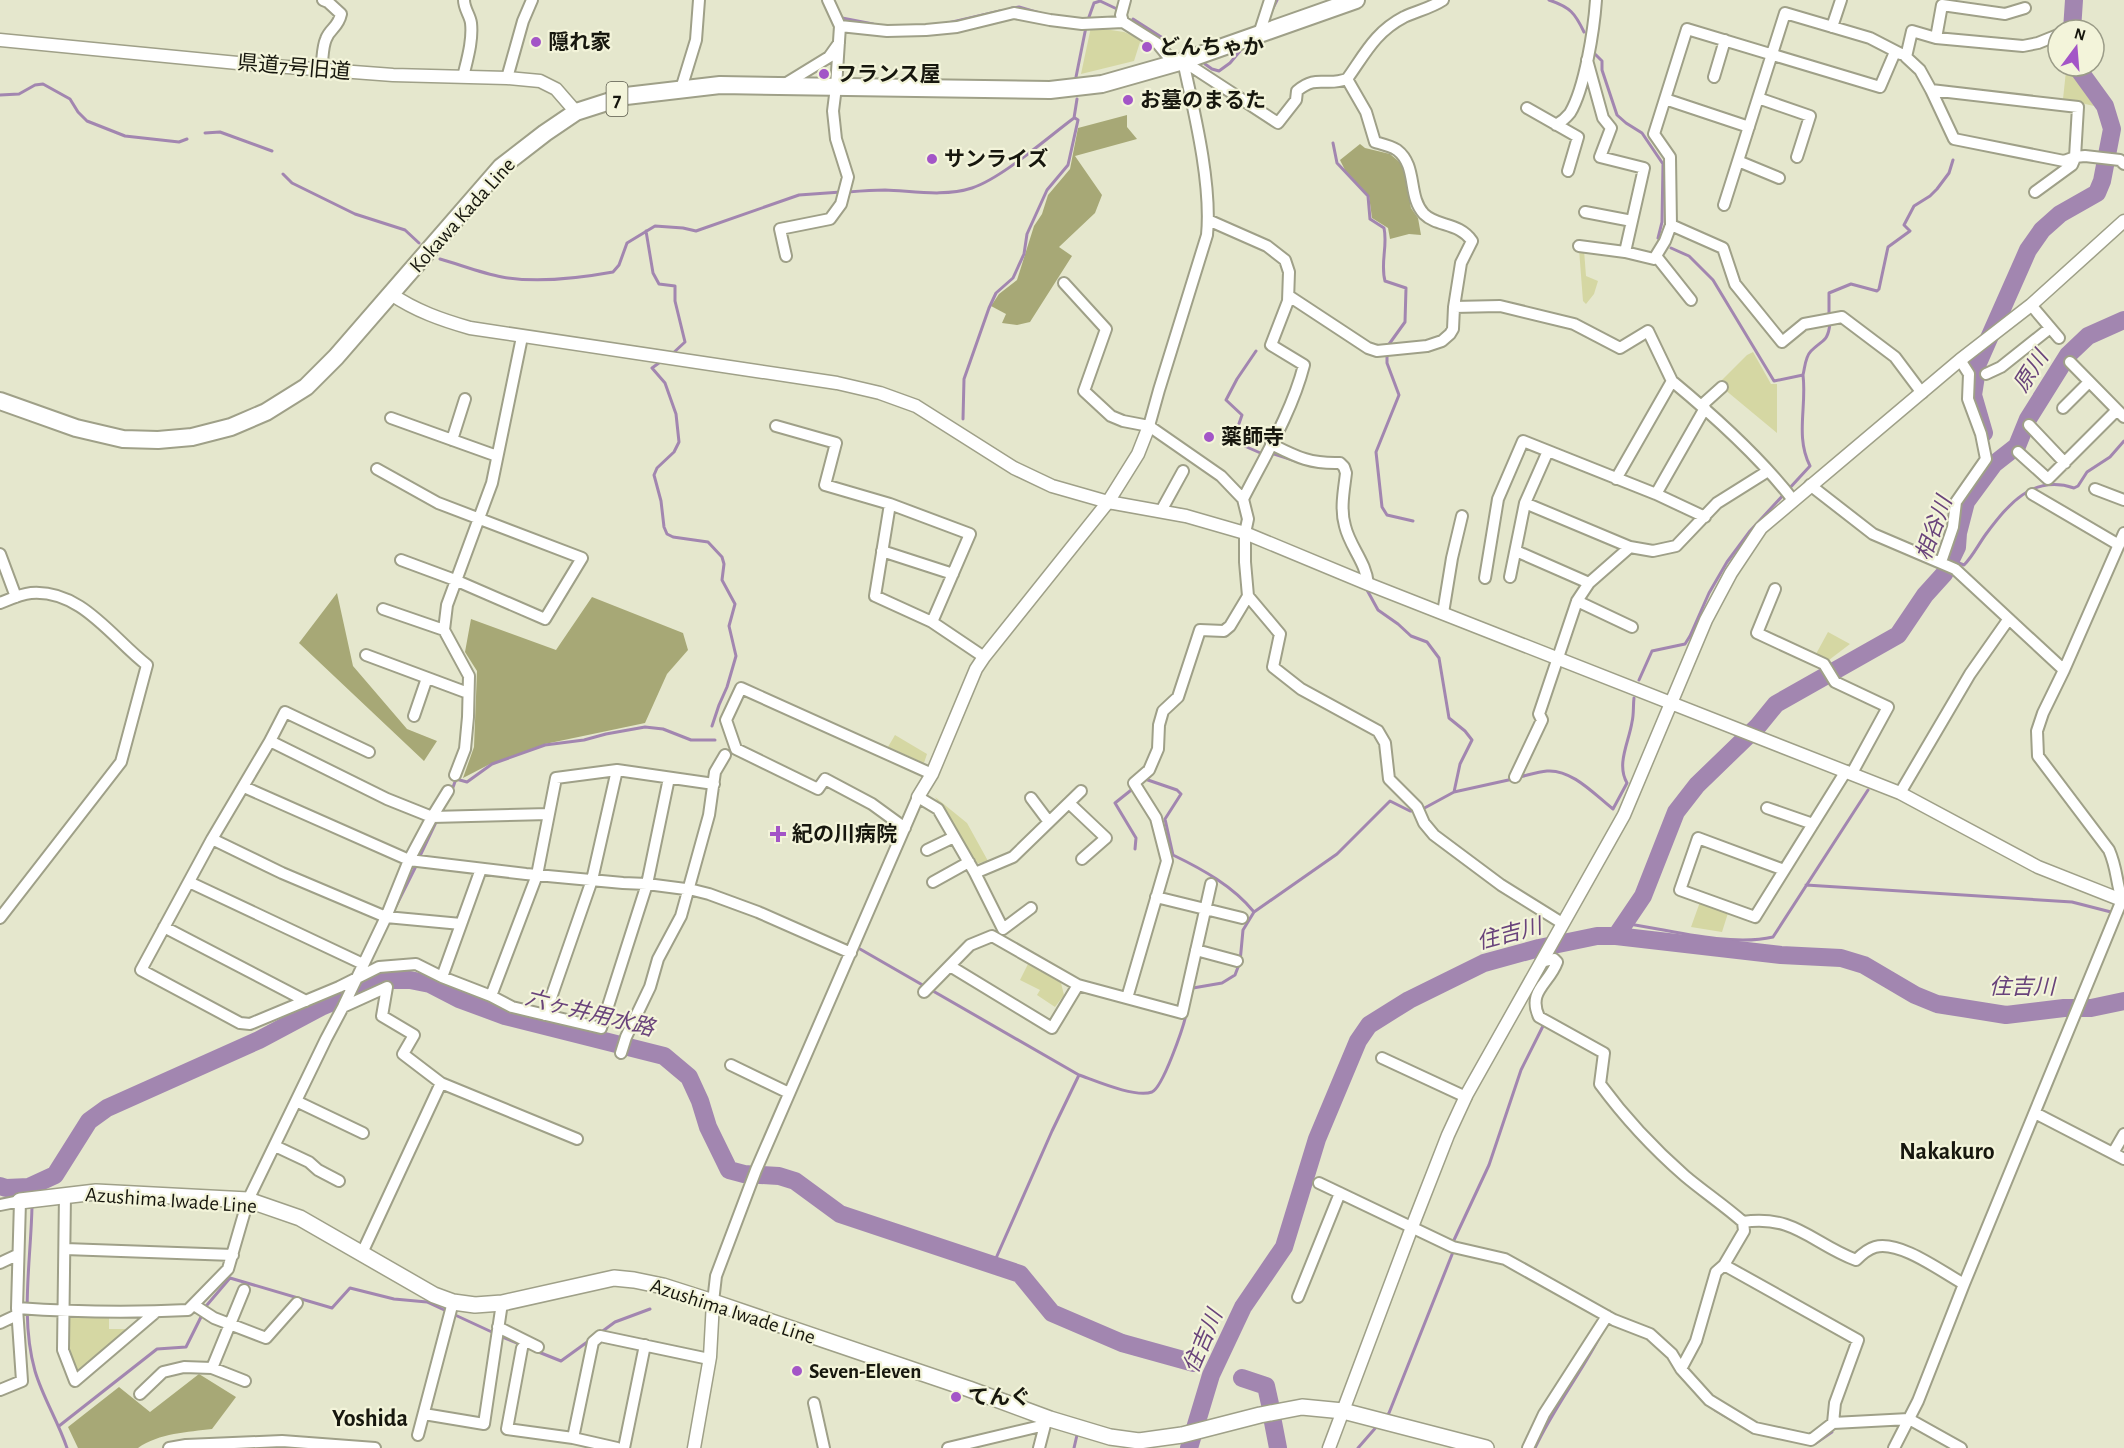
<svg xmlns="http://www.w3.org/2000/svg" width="2124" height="1448" font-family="'Alegreya Sans','Noto Sans JP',sans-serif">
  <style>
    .green { fill: #d5d7a3 }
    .forest { fill: #a7a876 }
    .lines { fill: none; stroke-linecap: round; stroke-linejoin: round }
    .stream { stroke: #a286b0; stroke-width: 3 }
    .river { stroke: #a286b0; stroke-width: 18 }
    .minor-casing { stroke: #9fa088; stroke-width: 14 }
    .tertiary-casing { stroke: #9fa088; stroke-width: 15 }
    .secondary-casing { stroke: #9fa088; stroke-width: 18 }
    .primary-casing { stroke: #9fa088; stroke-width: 20 }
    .minor { stroke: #fff; stroke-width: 10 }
    .tertiary { stroke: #fff; stroke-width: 12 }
    .secondary { stroke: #fff; stroke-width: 15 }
    .primary { stroke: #fff; stroke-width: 16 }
    .poi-dot { fill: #a355c7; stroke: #f3f4da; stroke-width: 2 }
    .labels { text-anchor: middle; stroke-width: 4.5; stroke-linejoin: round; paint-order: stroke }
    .shield { fill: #f3f4da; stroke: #59594b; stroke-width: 1.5 }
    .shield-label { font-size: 20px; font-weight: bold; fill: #17170e }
    .poi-label { font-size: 21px; font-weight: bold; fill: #17170e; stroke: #f3f4da; text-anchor: start }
    .street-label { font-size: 21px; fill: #17170e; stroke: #f3f4da }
    .water-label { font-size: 22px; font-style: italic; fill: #69437b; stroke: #f3f4da }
    .quarter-label { font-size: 24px; font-weight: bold; fill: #17170e; stroke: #f3f4da }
  </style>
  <rect width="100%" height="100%" fill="#e5e7cd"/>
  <path class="green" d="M 1091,27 L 1124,32 L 1141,39 L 1134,61 L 1081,74 Z
    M 2066,71 L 2071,72 L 2094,106 L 2063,99 Z
    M 1579,249 L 1584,250 L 1586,276 L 1598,281 L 1594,294 L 1586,304 L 1583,301 Z
    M 1753,352 L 1771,384 L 1777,384 L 1777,433 L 1718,384 L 1747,355 Z
    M 1828,632 L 1850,644 L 1829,660 L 1816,654 Z
    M 895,735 L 927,754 L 924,763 L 888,747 Z
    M 935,797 L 967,823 L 988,861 L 975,864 Z
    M 1700,902 L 1728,913 L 1722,932 L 1691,927 Z
    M 1028,964 L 1061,983 L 1064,995 L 1055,1007 L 1037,995 L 1040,990 L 1020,980 Z
    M 71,1314 L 109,1316 L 109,1329 L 133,1329 L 79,1373 L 75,1371 L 67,1349 L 67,1318 Z"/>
  <path class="forest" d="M 1127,115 L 1127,127 L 1137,139 L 1075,156 L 1102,195 L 1095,213 L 1059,247 L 1072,256 L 1030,322 L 1017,325 L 1002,323 L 1006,314 L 991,306 L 999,294 L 1017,280 L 1034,226 L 1042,214 L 1048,195 L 1070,169 L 1078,128 Z
    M 1360,144 L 1365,148 L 1390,154 L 1403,165 L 1411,208 L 1418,218 L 1421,235 L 1409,234 L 1390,239 L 1388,228 L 1372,218 L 1369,196 L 1345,170 L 1340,160 Z
    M 337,593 L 353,666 L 407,729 L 437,741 L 424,761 L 299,643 Z
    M 592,597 L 683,633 L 688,650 L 667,674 L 645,723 L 545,744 L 490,764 L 463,778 L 474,747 L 477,671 L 465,652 L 471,619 L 556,650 Z
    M 199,1374 L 236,1397 L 212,1429 C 188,1432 159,1433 138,1448 L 78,1448 L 68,1427 L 119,1387 L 150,1412 Z"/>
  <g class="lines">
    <path class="stream" d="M 1549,0 C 1570,7 1575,13 1584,32
      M 1012,8 L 1019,7 L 1043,14
      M 1271,12 L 1277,0
      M 1089,17 L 1094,3 L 1100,1 L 1117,9
      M 842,18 L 873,24
      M 1133,19 L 1169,42
      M 948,23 L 1000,11
      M 1593,50 L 1595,54 L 1602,61 L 1602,70 L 1617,115 L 1626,123 L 1642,133 L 1663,164 L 1662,222 L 1658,238
      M 1205,64 L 1212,69 L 1219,71 L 1230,63 L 1240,51
      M 1076,77 L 1086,27
      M 0,95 L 19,94 L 35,85 L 43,84 L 70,99 L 78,112 L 87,121 L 125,136 L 179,142 L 187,139
      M 205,133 L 220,132 L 272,151
      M 1333,143 L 1337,163 L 1368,196 L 1370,219 L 1384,228 C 1388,246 1380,263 1385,281 L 1406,288 L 1405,322 L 1387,347 L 1387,363 L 1399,395 L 1376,452 L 1382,507 L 1387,515 L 1413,521
      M 283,174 L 292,183 L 355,214 L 405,230 L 419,243
      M 848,192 C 860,191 872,190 885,190 C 913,191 944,197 972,188 C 1002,178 1047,138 1074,118 L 1077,99
      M 646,231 L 653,273 L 659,284 L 675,286 L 675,301 L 685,342 L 671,355
      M 440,259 C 461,265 481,273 502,277 C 535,283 580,278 613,272 L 619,265 L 627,243 L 655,226 L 683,228 L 696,231 L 799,195 L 841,192
      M 1829,316 L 1829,293 L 1851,284 L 1877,291 L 1879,289 L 1888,247 L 1910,231 L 1904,225 L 1914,206 L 1930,196 L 1937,189 L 1949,173 L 1953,160
      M 1256,351 L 1237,379 L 1226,400 L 1242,415 L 1233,441 L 1265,455
      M 663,360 L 652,368 L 665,383 L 676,414 L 679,442 L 674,452 L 657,468 L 654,475 L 661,501 L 664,527 L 667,534 L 673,537 L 708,542 L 722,557 L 724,564 L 722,580 L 735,604 L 729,626 L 736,656 L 727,687 L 719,705 L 712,726
      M 1803,375 C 1805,367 1805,357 1811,351 C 1823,339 1828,342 1830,323
      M 963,419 L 964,379 L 989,308 L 996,293 L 1013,278 L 1024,254 L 1027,234 L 1047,190 L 1068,165 L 1078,120 L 1075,118
      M 1271,453 L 1302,463
      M 1951,560 L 1964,565 C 1973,556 1978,545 1986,534 C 2008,505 2032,474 2074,488 L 2078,486 L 2087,472 L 2110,457 L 2124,441
      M 1367,590 L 1378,610 L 1398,624 L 1411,636 L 1427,642 L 1439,658 L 1449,718 L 1465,731 L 1472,740 L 1460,764 L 1454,792
      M 1639,680 L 1652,651 L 1685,644 L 1690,636 L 1709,593 L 1727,562 L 1750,531 L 1810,466 C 1795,437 1807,406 1803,375 L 1774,381 L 1713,280 L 1689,256 L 1671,248
      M 1519,777 C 1528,775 1538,772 1547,771 C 1572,769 1595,795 1613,809 L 1627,783 C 1616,764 1629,742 1632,722 C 1634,714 1633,706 1634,698
      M 1145,779 L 1177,790 L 1181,794 L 1165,819 L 1173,855 C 1202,869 1233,886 1254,912
      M 1135,787 L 1115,803 L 1136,838 L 1135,849
      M 452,790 L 456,779 L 467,782 L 492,764 L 545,745 L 584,740 L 606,734 L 645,727 L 663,729 L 691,740 L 715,740
      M 419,858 L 437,820
      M 1806,885 L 2072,902 L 2111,912
      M 396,906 L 417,864
      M 1624,923 C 1668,930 1731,947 1773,937 L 1868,790
      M 860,949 L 1079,1075
      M 1192,991 L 1193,988 L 1222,983 L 1235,975 L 1240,962 L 1243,930 L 1254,912 L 1337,854 L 1390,801 L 1410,811 L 1419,811 L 1454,792 L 1513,779
      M 32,1196 L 32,1186
      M 32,1206 C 31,1260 20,1318 35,1371 C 43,1398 58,1421 67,1448
      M 993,1265 L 1052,1131 L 1079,1075 C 1096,1081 1135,1098 1152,1092 C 1163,1087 1183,1028 1186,1015
      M 600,1333 L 615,1322 L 650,1309
      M 500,1336 L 522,1345
      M 536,1351 L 561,1361 L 590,1340
      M 1715,1410 L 1730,1419
      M 1385,1417 L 1389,1413 L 1453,1252 L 1454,1240 L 1489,1165 L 1521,1070 L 1544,1024
      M 59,1426 L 157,1349 L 186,1347 L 207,1305 L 230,1278 L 332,1308 L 350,1288 L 394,1299 L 427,1302 L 494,1333
      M 1816,1443 L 1832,1432
      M 1074,1448 L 1077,1435
      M 1358,1448 L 1378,1425
      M 1535,1448 C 1553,1409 1579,1376 1599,1338"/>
    <path class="river" d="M 2072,30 L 2074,0
      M 1984,433 L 1973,395 L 1978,363 L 2028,250 L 2042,230 L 2060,214 L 2097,193 L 2102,181 L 2112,129 L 2105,106 L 2076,66
      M 1616,936 L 1643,896 L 1676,812 L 1697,785 L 1758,726 L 1776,704 L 1898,635 L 1925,595 L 1944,574 L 1957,547 L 1958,533 L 1966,502 L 1994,464 L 2017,446 L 2028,419 L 2068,355 L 2088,336 L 2124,320
      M 0,1186 L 6,1188 L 29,1187 L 55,1175 L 89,1121 L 107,1108 L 259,1040 L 321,1007 L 385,980 L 410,980 L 430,984 L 459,999 L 505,1016 L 664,1056 L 689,1077 L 700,1101 L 708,1127 L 729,1170 L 744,1174 L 779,1176 L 795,1181 L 840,1214 L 1020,1274 L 1052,1313 L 1122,1343 L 1194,1363
      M 1242,1378 L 1266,1386 L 1270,1404
      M 1273,1422 L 1278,1448
      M 1189,1448 L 1211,1375 L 1243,1307 L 1284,1247 L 1317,1139 L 1358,1041 L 1369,1025 L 1409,1000 L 1484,963 L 1539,948 L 1597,936 L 1616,936 L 1781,955 L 1841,958 L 1864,965 L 1915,995 L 1937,1004 L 2006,1015 L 2064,1008 L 2091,1008 L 2124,1001"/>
    <defs>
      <path id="minor" d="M 1123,22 L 1121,15 L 1125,0
        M 840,26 L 887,31 L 926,30 L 957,27 L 1014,13 L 1050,20 L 1082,24 L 1123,22 L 1158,44 L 1167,55 L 1183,61 L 1278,123 L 1296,100 L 1297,91 C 1317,74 1325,87 1347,79 C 1365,54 1375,32 1404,17 C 1417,11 1431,8 1443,0
        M 1832,27 L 1841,0
        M 1259,34 L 1270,0
        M 2058,35 L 2038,43 L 2023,46 L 1936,38 L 1912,31 L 1906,57 L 1920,70 L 1931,90 L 2078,107 L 2075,157 L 2085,156 L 2120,160 L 2124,164
        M 1936,38 L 1942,5 L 2005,14 L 2025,8
        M 1895,52 L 1880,87 L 1687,29 L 1654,134 L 1670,157 L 1671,225 L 1723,248 L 1735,284 L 1782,342 L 1804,324 L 1842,317 L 1895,357 L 1922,393
        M 321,69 C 323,60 322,48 326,39 C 330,28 338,28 341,14 L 328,2 L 323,0
        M 463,77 C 467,60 473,41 471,23 C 470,15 464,9 464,0
        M 1714,77 L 1725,40
        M 507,78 L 523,21 L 532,0
        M 785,84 L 829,57 L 839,43
        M 681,89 L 696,40 L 699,0
        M 1931,90 L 1954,139 L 2064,161 L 2075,157
        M 1665,99 L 1749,127
        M 1527,108 L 1578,137 L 1568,171
        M 1556,125 C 1561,122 1566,118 1570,113 C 1585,88 1594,29 1596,0
        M 1797,157 L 1810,116 L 1758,98 L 1785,13 L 1870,38 L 1901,54
        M 1738,161 L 1779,178
        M 2035,192 L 2072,165 L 2075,158
        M 1724,205 L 1758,98
        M 1585,212 L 1632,221
        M 1208,220 L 1267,246 L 1285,260 L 1289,272 L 1288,301 L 1271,345 L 1304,365 C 1292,412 1265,456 1243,499
        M 1579,246 L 1625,252 L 1644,168 L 1600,157 L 1611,128 L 1603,118 L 1587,60
        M 1625,252 L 1654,259 L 1665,241 L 1671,225
        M 786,256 L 780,229 L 830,219 L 841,204 L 848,177 L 836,139 L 833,111 L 836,87 L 840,26 L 828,0
        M 1656,256 L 1691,300
        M 1064,283 L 1106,329 L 1084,391 L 1111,416 L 1123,421 L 1149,426 L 1221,476 L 1243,499 L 1248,519 L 1245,533 L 1245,562 L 1248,596 L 1280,634 L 1273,667 L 1301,689 L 1378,731 L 1385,743 L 1389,779 L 1417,807 L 1424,823 L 1434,835 L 1501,885 L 1562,923
        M 1289,296 L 1368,348 L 1377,351 L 1427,346 L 1442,341 L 1450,334 L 1453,329 L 1454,307 L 1461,263 L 1472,241 C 1459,222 1437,227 1424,214 C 1407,196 1418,166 1397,150 C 1391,146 1382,144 1375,142 L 1366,112 L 1347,79
        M 2031,305 L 2059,338
        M 1454,307 L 1500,306 L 1574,324 L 1620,348 L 1648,331 L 1672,381
        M 2070,362 L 2124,417
        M 1986,374 L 2001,367 L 2050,328
        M 1702,405 L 1722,387
        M 2063,408 L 2089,382
        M 391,418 L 497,456
        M 2029,425 L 2065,463
        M 776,426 L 836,443 L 825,485 L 890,504 L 970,534 L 932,622 L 875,596 L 890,504
        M 1149,426 L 1159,390 L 1207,235 C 1212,184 1194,111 1183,61
        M 452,440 L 465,399
        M 1271,444 C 1297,457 1310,464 1340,463 L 1344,467 L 1346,473 C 1344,490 1340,509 1345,526 C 1350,547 1366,562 1368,584
        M 2018,452 L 2048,479 L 2117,410
        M 377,469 L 438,503 L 582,558 L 545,619 L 455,580 L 401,560
        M 1616,479 L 1672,381 C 1713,415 1760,457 1793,500
        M 1810,485 L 1873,534 L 1955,569 L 2064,670
        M 2095,489 L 2124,500
        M 1656,494 L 1705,408
        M 2032,494 L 2119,545
        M 1525,503 L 1630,547
        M 1161,511 L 1183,471
        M 882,551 L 953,574
        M 1516,551 L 1589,583
        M 0,554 L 16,597
        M 1941,562 L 1953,527 L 1956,502 L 1986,459 L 1981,434 L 1968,399 L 1969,374 L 1960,360
        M 1510,577 L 1525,503 L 1548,451
        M 1485,578 L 1498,499 L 1523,441 L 1656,494 L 1705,517
        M 1775,589 L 1757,633 L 1824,664 L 1835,682 L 1888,707 L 1852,773
        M 1577,601 L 1632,627
        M 0,603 C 10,599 21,594 31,593 C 81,589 112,638 147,665 L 121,762 L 0,918
        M 383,609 L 444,630
        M 1443,613 L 1452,558 L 1462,516
        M 932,622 L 984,657
        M 366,655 L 468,693
        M 414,716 L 427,678
        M 270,741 L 285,712 L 369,752
        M 455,775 L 465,749 L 468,717 L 469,676 L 444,630 L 447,605 L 492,483 L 522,337
        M 1515,777 L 1542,720 L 1539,714 L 1577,601 L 1589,583 L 1630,547 L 1653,551 L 1676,546 L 1717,503 L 1768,471
        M 244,787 L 409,860 L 526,874 L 623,883 L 647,884 L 693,890 L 709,894 L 758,912 L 851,953
        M 1900,793 L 1970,674 L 2008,620
        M 1031,798 L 1049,822
        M 1069,803 L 1106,838 L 1082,859
        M 1767,808 L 1813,824
        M 549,814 L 432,817 L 387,799 L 270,741 L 212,839 L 141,970 L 240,1023 L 250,1024 L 339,987 L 379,967 L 416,964 L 442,977 L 491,996 L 512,1007 L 601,1028 L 647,884 L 669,778
        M 905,828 L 872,804 L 825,779 L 818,789 L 736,749 L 726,720 L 741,688 L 932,774
        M 212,839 L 282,873 L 386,917 L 461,924
        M 927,850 L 954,837
        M 1784,870 L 1698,838 L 1680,890 L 1755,917 L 1846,771
        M 975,873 L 1013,857 L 1081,791
        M 189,882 L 363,964
        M 933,882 L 969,862
        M 1156,897 L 1242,918
        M 164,927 L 306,1001
        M 1196,950 L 1237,961
        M 1541,962 L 1554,959 L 1557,962 C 1549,984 1527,991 1539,1017 L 1604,1053 L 1600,1084 C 1625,1118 1653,1148 1685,1176 C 1704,1192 1725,1206 1743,1222 L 1744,1231 L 1724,1265 L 1858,1340 L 1835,1403 L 1833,1423
        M 950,966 L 1052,1028 L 1078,985
        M 442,977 L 481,869
        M 924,992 L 970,945 L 992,936 L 1078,985 L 1182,1013 L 1211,884
        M 491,996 L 537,875 L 556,778 L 617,770
        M 1127,998 L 1167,861 L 1156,818 L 1134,783 L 1149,770 L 1158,749 L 1159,725 L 1163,711 L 1178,697 L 1200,630 L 1224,631 L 1230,626 L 1248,596
        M 343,1007 L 387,987 L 382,1016 L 414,1035 L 403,1054 L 441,1083 L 577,1139
        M 545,1015 L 592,880 L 617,770 L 714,784
        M 621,1053 L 626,1037 L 650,987 L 658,959 L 681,916 L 709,815 L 715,772 L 725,755
        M 1382,1058 L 1466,1097
        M 731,1065 L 789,1093
        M 296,1101 L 363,1133
        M 2035,1113 L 2124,1159
        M 275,1146 L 309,1162 L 318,1170 L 339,1181
        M 2113,1153 L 2124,1134
        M 1319,1183 L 1453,1247 L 1505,1259 L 1614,1320 L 1650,1334 L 1672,1354 L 1681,1369 L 1709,1400 L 1755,1428 L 1811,1440 L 1833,1423 L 1909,1419 L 1961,1448
        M 65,1194 L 63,1350 L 75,1381 L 156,1312
        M 0,1205 L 20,1201 L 17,1308 L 22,1381 L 0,1390
        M 1743,1222 C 1794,1214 1813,1244 1856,1260 C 1861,1255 1868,1249 1875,1247 C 1900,1240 1942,1272 1964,1284
        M 65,1249 L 233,1255
        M 362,1253 L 441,1083
        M 0,1263 L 17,1255
        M 1298,1297 L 1340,1193
        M 713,1302 L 716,1276 L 756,1170 L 918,797 L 938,809 L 975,873 L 1003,929 L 1031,908
        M 194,1305 L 214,1318 L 266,1338 L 297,1303
        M 17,1308 C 74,1312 131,1313 188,1310 L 228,1269 L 248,1200 L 326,1039 L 343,1007 L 386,917 L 409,860 L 432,817 L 448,791
        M 0,1323 L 17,1315
        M 498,1327 L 538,1347
        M 522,1348 L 507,1429 L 573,1438 L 617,1448
        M 212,1368 L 245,1381
        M 1681,1369 L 1696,1341 L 1716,1272 L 1724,1265
        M 140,1394 L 163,1372 L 184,1367 L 212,1368 L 244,1290
        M 814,1403 L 824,1448
        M 424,1414 L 484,1424 L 502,1303
        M 418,1435 L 453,1302
        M 573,1438 L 593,1342 L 600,1336 L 709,1359
        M 169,1448 L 186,1445 L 282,1441 L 375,1448
        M 624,1448 L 645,1345
        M 948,1448 L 1045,1425 L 1050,1419
        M 1039,1448 L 1045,1425
        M 1528,1448 L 1544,1414 L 1607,1316
        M 1894,1448 L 1918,1401 L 1964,1284 L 2122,900 C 2116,881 2117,868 2109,850 L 2038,756 L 2037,731 L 2043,713 L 2064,670 L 2124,533"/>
      <path id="tertiary" d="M 0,40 L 248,64 L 393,75 L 507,78 L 540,81 L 556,89 L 576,112
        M 391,294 C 416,311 442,320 470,328 L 837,383 L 880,393 L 916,406 L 1014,468 L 1052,486 L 1108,502 L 1186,516 L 1245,533 L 1368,584 L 1900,793 L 2038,867 L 2124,901
        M 918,797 L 932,774 L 976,669 L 984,657 L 1108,502 L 1138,454 L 1149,426
        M 694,1448 L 710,1357 L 713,1302
        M 1329,1448 L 1412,1227 L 1448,1135 L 1467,1094 L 1624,815 L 1706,620 L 1731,573 L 1761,528 L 1960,360 L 2031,305 L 2124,221"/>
      <path id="secondary" d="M 20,1201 L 96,1192 L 248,1200 L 300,1218 L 434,1295 L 453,1302 L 475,1305 L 502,1303 L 614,1278 L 634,1280 L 663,1286 L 713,1302 L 969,1389 L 1050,1419 L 1110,1437 L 1139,1441 L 1182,1435 L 1260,1415 L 1302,1407 L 1343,1411 L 1486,1448"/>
      <path id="primary" d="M 0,401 L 76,428 L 123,439 L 158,440 L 192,437 L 231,427 L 266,412 L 306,387 L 336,357 L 501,167 L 545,133 L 576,112 L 626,96 L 720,85 L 1050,90 L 1102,84 L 1183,61 L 1356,0"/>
    </defs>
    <use href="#minor" class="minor-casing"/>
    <use href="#tertiary" class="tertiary-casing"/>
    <use href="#secondary" class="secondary-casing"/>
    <use href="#primary" class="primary-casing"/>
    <use href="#minor" class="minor"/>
    <use href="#tertiary" class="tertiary"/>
    <use href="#secondary" class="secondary"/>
    <use href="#primary" class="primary"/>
  </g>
  <g class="poi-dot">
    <circle cx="536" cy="42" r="6"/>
    <circle cx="1147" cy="47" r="6"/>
    <circle cx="824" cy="74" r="6"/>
    <circle cx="1128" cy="100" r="6"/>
    <circle cx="932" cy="159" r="6"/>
    <circle cx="1209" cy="437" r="6"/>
    <path d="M775 825h6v6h6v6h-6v6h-6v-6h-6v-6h6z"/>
    <circle cx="797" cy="1371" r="6"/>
    <circle cx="956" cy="1397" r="6"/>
  </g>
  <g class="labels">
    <rect class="shield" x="606.5" y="82" width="21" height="34" rx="4.5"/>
    <g class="shield-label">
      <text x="617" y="106">7</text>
    </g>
    <g class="poi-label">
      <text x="548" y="49">隠れ家</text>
      <text x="1159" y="54">どんちゃか</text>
      <text x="836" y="81">フランス屋</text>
      <text x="1140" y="107">お墓のまるた</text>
      <text x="944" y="166">サンライズ</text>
      <text x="1221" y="444">薬師寺</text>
      <text x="792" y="841">紀の川病院</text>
      <text x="809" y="1378">Seven-Eleven</text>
      <text x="968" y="1404">てんぐ</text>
    </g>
    <g class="street-label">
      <text transform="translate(294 67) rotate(5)" y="7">県道7号旧道</text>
      <text transform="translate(462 215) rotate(-48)" y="7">Kokawa Kada Line</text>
      <text transform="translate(171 1200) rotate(4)" y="7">Azushima Iwade Line</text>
      <text transform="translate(733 1311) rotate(18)" y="7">Azushima Iwade Line</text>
    </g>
    <g class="water-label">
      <text transform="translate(2030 371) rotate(-57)" y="8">原川</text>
      <text transform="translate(1933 528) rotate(-70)" y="8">相谷川</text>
      <text transform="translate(1509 933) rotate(-15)" y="8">住吉川</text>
      <text x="2022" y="994">住吉川</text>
      <text transform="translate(590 1012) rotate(14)" y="8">六ヶ井用水路</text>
      <text transform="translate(1202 1341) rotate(-67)" y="8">住吉川</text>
    </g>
    <g class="quarter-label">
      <text x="1947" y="1159">Nakakuro</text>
      <text x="370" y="1426">Yoshida</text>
    </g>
  </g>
  <g transform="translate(2076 48) rotate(16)"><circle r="28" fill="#f3f4da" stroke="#9b9c88" stroke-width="1.5"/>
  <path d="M0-4.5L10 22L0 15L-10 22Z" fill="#a355c7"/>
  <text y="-9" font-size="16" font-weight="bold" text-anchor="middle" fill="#17170e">N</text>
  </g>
</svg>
